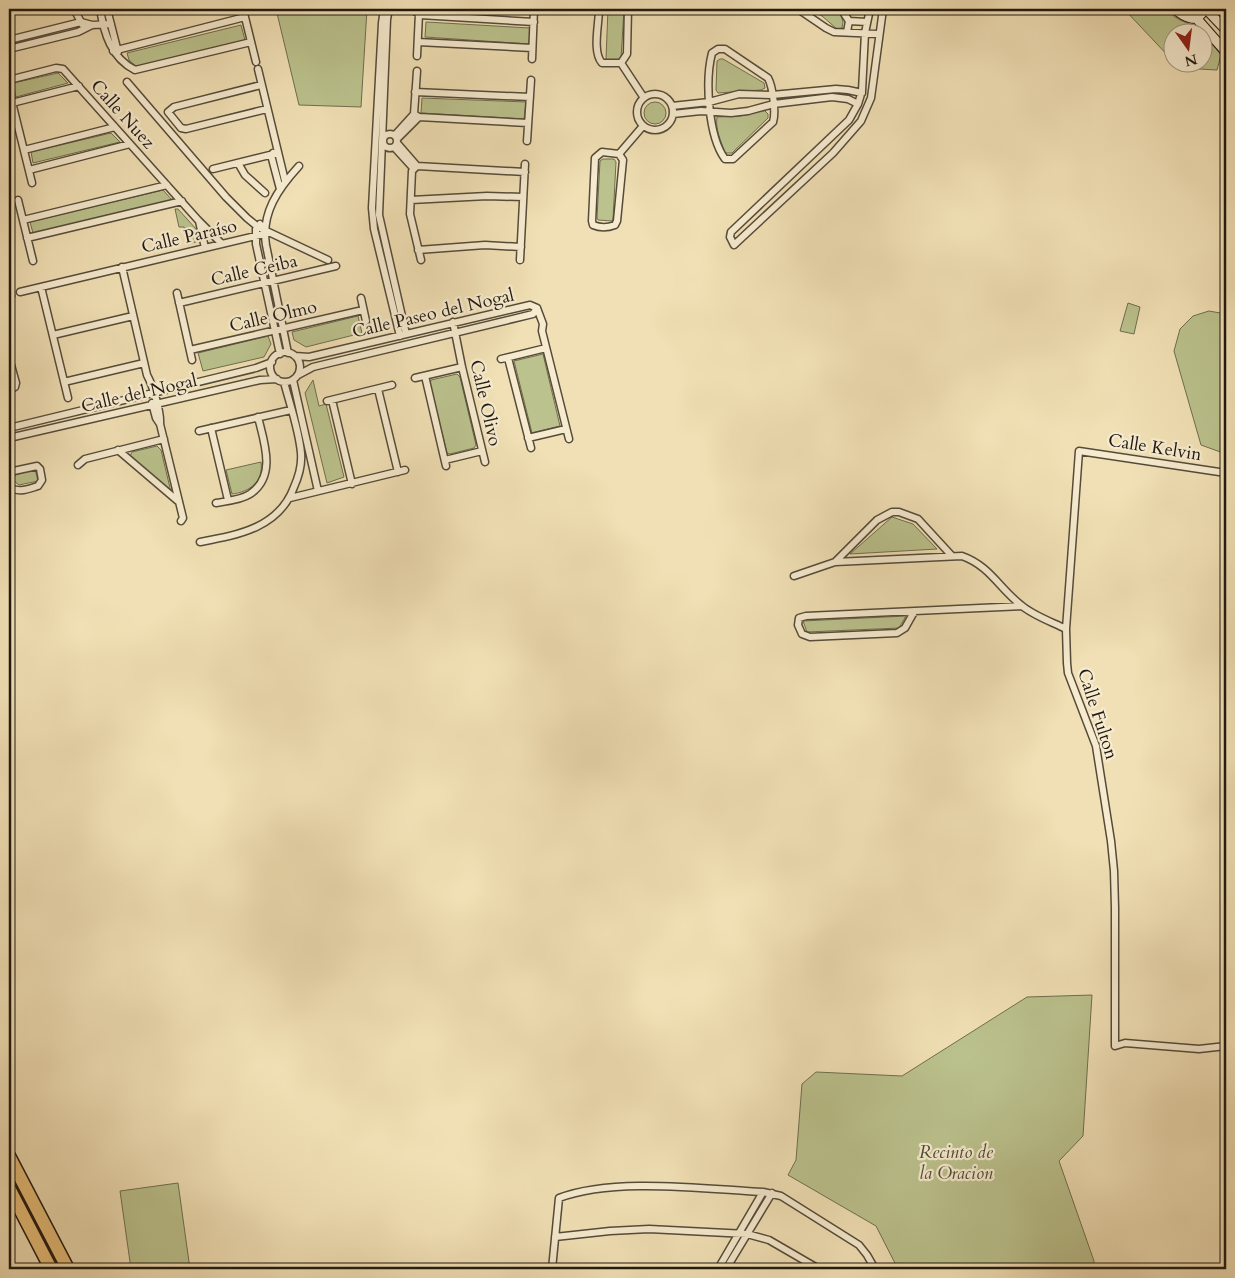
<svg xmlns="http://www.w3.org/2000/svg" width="1235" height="1278" font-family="Cardo,serif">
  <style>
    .green { fill: #bbc28d; stroke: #6e6e4f }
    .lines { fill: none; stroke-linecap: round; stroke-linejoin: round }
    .street-casing { stroke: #554b3a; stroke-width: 9 }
    .secondary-casing { stroke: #211911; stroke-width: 11 }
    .highway-casing { stroke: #211911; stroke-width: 15 }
    .street { stroke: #f6ebcf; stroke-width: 6 }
    .secondary { stroke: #f6ebcf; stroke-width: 9 }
    .highway { stroke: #e8c07a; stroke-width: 12 }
    .labels { text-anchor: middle; stroke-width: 4.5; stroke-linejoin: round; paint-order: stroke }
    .street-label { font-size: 18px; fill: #211911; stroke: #f6ebcf }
    .park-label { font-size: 18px; font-style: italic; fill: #4f4c36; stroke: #f6ebcf }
  </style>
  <rect width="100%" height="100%" fill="#f1e0b5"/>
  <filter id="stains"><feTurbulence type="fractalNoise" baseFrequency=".004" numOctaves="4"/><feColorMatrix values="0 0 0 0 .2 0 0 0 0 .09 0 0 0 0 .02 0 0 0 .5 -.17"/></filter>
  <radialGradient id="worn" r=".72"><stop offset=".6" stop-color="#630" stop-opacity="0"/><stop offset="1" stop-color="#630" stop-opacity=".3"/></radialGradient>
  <path class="green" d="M 276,9 L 367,9 L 361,107 L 299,105 Z
    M 608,9 L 624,9 L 621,59 C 617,62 609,62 606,59 Z
    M 809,9 L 832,9 L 841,15 L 843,22 L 842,28 L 837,29 L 822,16 Z
    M 1124,9 L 1167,9 C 1177,23 1190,21 1202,32 L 1172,32 L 1172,60 Z
    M 426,22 L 530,28 L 529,44 L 425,37 Z
    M 241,25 L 245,40 L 137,67 L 129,60 L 127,53 Z
    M 1203,33 L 1221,55 L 1217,70 L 1181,68 L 1175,63 L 1202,62 Z
    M 720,59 L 723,59 L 764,83 L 765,88 L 761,90 L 718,93 L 716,90 L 717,61 Z
    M 58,73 L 68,83 L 16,97 L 13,83 Z
    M 422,98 L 526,102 L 524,119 L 421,113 Z
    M644 113a11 11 0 1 1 22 0a11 11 0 1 1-22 0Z
    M 764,110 L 768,114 L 768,118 L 732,153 L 725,153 C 721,141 715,129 717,117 L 740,116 Z
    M 111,133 L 120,142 L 33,163 L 31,152 Z
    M 603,159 L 614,159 L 616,162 L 613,219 L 612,221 L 598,220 L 597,218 L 600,161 Z
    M 163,190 L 172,200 L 33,233 L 30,222 Z
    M 175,209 L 178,209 L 197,230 L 199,241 L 188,244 L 184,227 L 179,227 Z
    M 1128,303 L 1140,307 L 1134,334 L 1120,331 Z
    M 1209,311 L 1226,314 L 1226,454 L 1201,445 L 1174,351 L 1180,329 L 1193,316 Z
    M 358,316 L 362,333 L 306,347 L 294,340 L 292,332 Z
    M 268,336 L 271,344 L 264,357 L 203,371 L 198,353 Z
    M 543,354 L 560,426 L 532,433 L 514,361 Z
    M 457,374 L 460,377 L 476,445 L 474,448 L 450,454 L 447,453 L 430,384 L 431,380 Z
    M 313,380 L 319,406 L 326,404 L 344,477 L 327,483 L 305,393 Z
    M 157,446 L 161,450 L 171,492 L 130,456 L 132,452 Z
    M 261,462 C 264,481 250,492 232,494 L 226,470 Z
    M 35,469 L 38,481 L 19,485 L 9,477 Z
    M 892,517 L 913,524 L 937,549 L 850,554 Z
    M 906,616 L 899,628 L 807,632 L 803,621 Z
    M 1092,995 L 1083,1136 L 1059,1161 L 1094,1261 L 1093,1269 L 898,1269 L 876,1226 L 788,1175 L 796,1160 L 802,1084 L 816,1072 L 902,1076 L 1027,997 Z
    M 178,1183 L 190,1269 L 131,1269 L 120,1191 Z"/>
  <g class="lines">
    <defs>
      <path id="street" d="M 74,9 L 82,24
        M 100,9 C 104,33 111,58 135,70 L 251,42
        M 107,9 L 118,52
        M 243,9 L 256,62
        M 384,9 L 382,23 L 372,208 L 374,229 L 400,336
        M 389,9 L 387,19 L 379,215 L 406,334
        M 412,9 L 420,15 L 534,22
        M 599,9 C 599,24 592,52 602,63 L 621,63
        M 798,9 L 826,28 L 834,32 L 878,34
        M 841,9 L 849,21 L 847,32
        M 870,9 L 865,33 L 862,91 L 858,104 L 849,120 L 731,232 L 730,237 L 734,245 L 833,153 L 861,121 L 871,98 L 883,9
        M 9,10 L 14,9
        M 849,21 L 867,22
        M 9,40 L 81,22 L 92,25 L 111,24
        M 418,42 L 532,48
        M 9,49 L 78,32 L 92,25
        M 718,49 L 725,49 L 768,78 C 773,87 776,113 773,122 L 733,159 L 725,159 C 708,136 705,80 712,53 Z
        M 113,51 L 245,17
        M 417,56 L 419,13
        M 532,59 L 534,9
        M 621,63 L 627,54 L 628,9
        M 621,63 L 644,98
        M 258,69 L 285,181
        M 9,80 L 56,68 L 63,69 L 198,220 L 222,244
        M 127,82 L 226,197 L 247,218 L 258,227 L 328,260
        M 261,85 L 174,107 L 168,112 L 181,128 L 186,129 L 267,109
        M 9,90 L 32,183
        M 415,92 L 530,97
        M637 112a18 18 0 1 1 36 0a18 18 0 1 1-36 0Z
        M 12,103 L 79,86
        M 672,106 L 709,102 L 739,94 L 772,95 L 836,89 L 848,90 L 862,93
        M 414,114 L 419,117 L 528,123
        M 673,114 L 701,111 L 731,113 L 748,111 L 774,104 L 832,97 L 848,99 L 858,104
        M383 141a7 7 0 1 1 14 0a7 7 0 1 1-14 0Z
        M 395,135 L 414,114 L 417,71
        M 397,139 L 419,117
        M 527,141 L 531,80
        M 397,143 L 417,166
        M 394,147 L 414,169
        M 24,150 L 115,127
        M 602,152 L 619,154 L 623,160 L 617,221 L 615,225 C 607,228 600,228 593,225 L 592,221 L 595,158 Z
        M 273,153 L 271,155 L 280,189
        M 619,154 L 643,126
        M 238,163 L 245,175 L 265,193
        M 213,169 L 278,153
        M 29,170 L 130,144
        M 18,200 L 33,261
        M 411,200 L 487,196 L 523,197
        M 23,220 L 167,185
        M 199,221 L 205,248
        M 260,224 L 256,229 L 256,244 L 280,354
        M 27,238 L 182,201
        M 418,250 L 485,245 L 521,247
        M 421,260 L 410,214 L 412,171 L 417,166 L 525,172
        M 520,260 L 525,164
        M 122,267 L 147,375 C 153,386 161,412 160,424 L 183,518 L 181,521
        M 9,287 L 11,296 L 9,301
        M 41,287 L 68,398
        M 20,292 L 264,234
        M 177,293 L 192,360
        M 361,298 L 366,321
        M 179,303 L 336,266
        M 537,308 L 543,324 L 542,331 L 569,439
        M 453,322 L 462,367 L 485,462
        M 53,335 L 133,316
        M 190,350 L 363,310
        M270 367a15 15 0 1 1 30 0a15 15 0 1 1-30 0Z
        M 288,353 L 266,245 C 261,213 278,189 299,166
        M 295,356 L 309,357 L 530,305 L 537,308
        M 9,358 L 16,383 L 15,387 L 9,390
        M 508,358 L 531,448
        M 501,359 L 546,348
        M 298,375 L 313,367 L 533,314 L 537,308
        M 425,376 L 446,466
        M 415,378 L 462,367
        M 293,380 L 318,491
        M 64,382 L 144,363
        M 378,389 L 398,472
        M 332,400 L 352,484
        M 327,401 L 392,385
        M 152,403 L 156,418 L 160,424
        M 9,428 L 256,368 L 272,362
        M 211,428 L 228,500
        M 199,431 L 291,410
        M 9,438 L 260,380 L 277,379
        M 528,438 L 566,429
        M 118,450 L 179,502
        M 445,460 L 482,451
        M 78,465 L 85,459 L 164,439
        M 9,472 L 37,466 L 40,469 L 42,480 L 38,486 C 28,489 18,494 9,486
        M 1226,473 L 1079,451 L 1066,629 L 1067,663 L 1068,673 L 1096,746 L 1111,841 L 1114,871 L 1115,908 L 1115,1046 L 1125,1043 L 1199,1049 L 1226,1046
        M 290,498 L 405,470
        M 216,503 C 227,501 241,500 250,494 C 277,476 264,442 258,417
        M 200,542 C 238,535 279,528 294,487 C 299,476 302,465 301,453 C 299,430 290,405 284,382
        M 835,562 L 877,520 L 892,512 L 899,512 L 918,519 L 952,556
        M 794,576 L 835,562 L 962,556 C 990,566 999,588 1021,605 C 1032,615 1052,622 1066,629
        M 914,612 L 905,628 L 897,633 L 810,637 L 802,634 L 798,625 L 799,618 L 806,616 L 1021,606
        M 555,1237 L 610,1231 L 649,1229 L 747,1234 L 769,1240 L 819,1269
        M 552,1269 L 559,1198 C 613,1177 705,1189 763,1192 L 781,1196 L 859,1245 L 867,1255 L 875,1269
        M 718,1269 L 763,1192
        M 726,1269 L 772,1193"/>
      <path id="secondary" d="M 1175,9 C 1185,18 1198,24 1204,9
        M 1206,9 L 1226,30
        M 1197,19 L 1226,52"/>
      <path id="highway" d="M 9,1156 L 68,1269
        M 9,1188 L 51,1269"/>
    </defs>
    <use href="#street" class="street-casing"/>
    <use href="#secondary" class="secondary-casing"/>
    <use href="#highway" class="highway-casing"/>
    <use href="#street" class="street"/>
    <use href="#secondary" class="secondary"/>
    <use href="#highway" class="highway"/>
  </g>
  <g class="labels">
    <g class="street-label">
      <text transform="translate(123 114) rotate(48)" y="6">Calle Nuez</text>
      <text transform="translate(189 236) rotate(-13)" y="6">Calle Paraíso</text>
      <text transform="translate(254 270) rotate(-13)" y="6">Calle Ceiba</text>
      <text transform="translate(433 313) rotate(-13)" y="6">Calle Paseo del Nogal</text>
      <text transform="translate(273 316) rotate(-13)" y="6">Calle Olmo</text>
      <text transform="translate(139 393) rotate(-13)" y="6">Calle del Nogal</text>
      <text transform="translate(486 403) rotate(77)" y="6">Calle Olivo</text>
      <text transform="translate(1155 447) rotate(9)" y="6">Calle Kelvin</text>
      <text transform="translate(1098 714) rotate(72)" y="6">Calle Fulton</text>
    </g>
    <g class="park-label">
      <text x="956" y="1158">Recinto de<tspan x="956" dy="21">la Oracion</tspan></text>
    </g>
  </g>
  <rect width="1235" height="1278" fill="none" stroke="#f1e0b5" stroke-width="30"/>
  <rect x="10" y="10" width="1215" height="1258" fill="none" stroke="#211911" stroke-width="2.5"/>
  <rect x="15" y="15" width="1205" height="1248" fill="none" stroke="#211911"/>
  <g transform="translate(1188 48) rotate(166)"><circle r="24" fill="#f6ebcf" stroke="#a19783"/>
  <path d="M0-4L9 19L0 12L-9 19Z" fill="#8f2418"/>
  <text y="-8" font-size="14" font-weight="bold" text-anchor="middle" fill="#211911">N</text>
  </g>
  <rect width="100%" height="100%" filter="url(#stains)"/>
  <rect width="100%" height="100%" fill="url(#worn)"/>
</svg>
